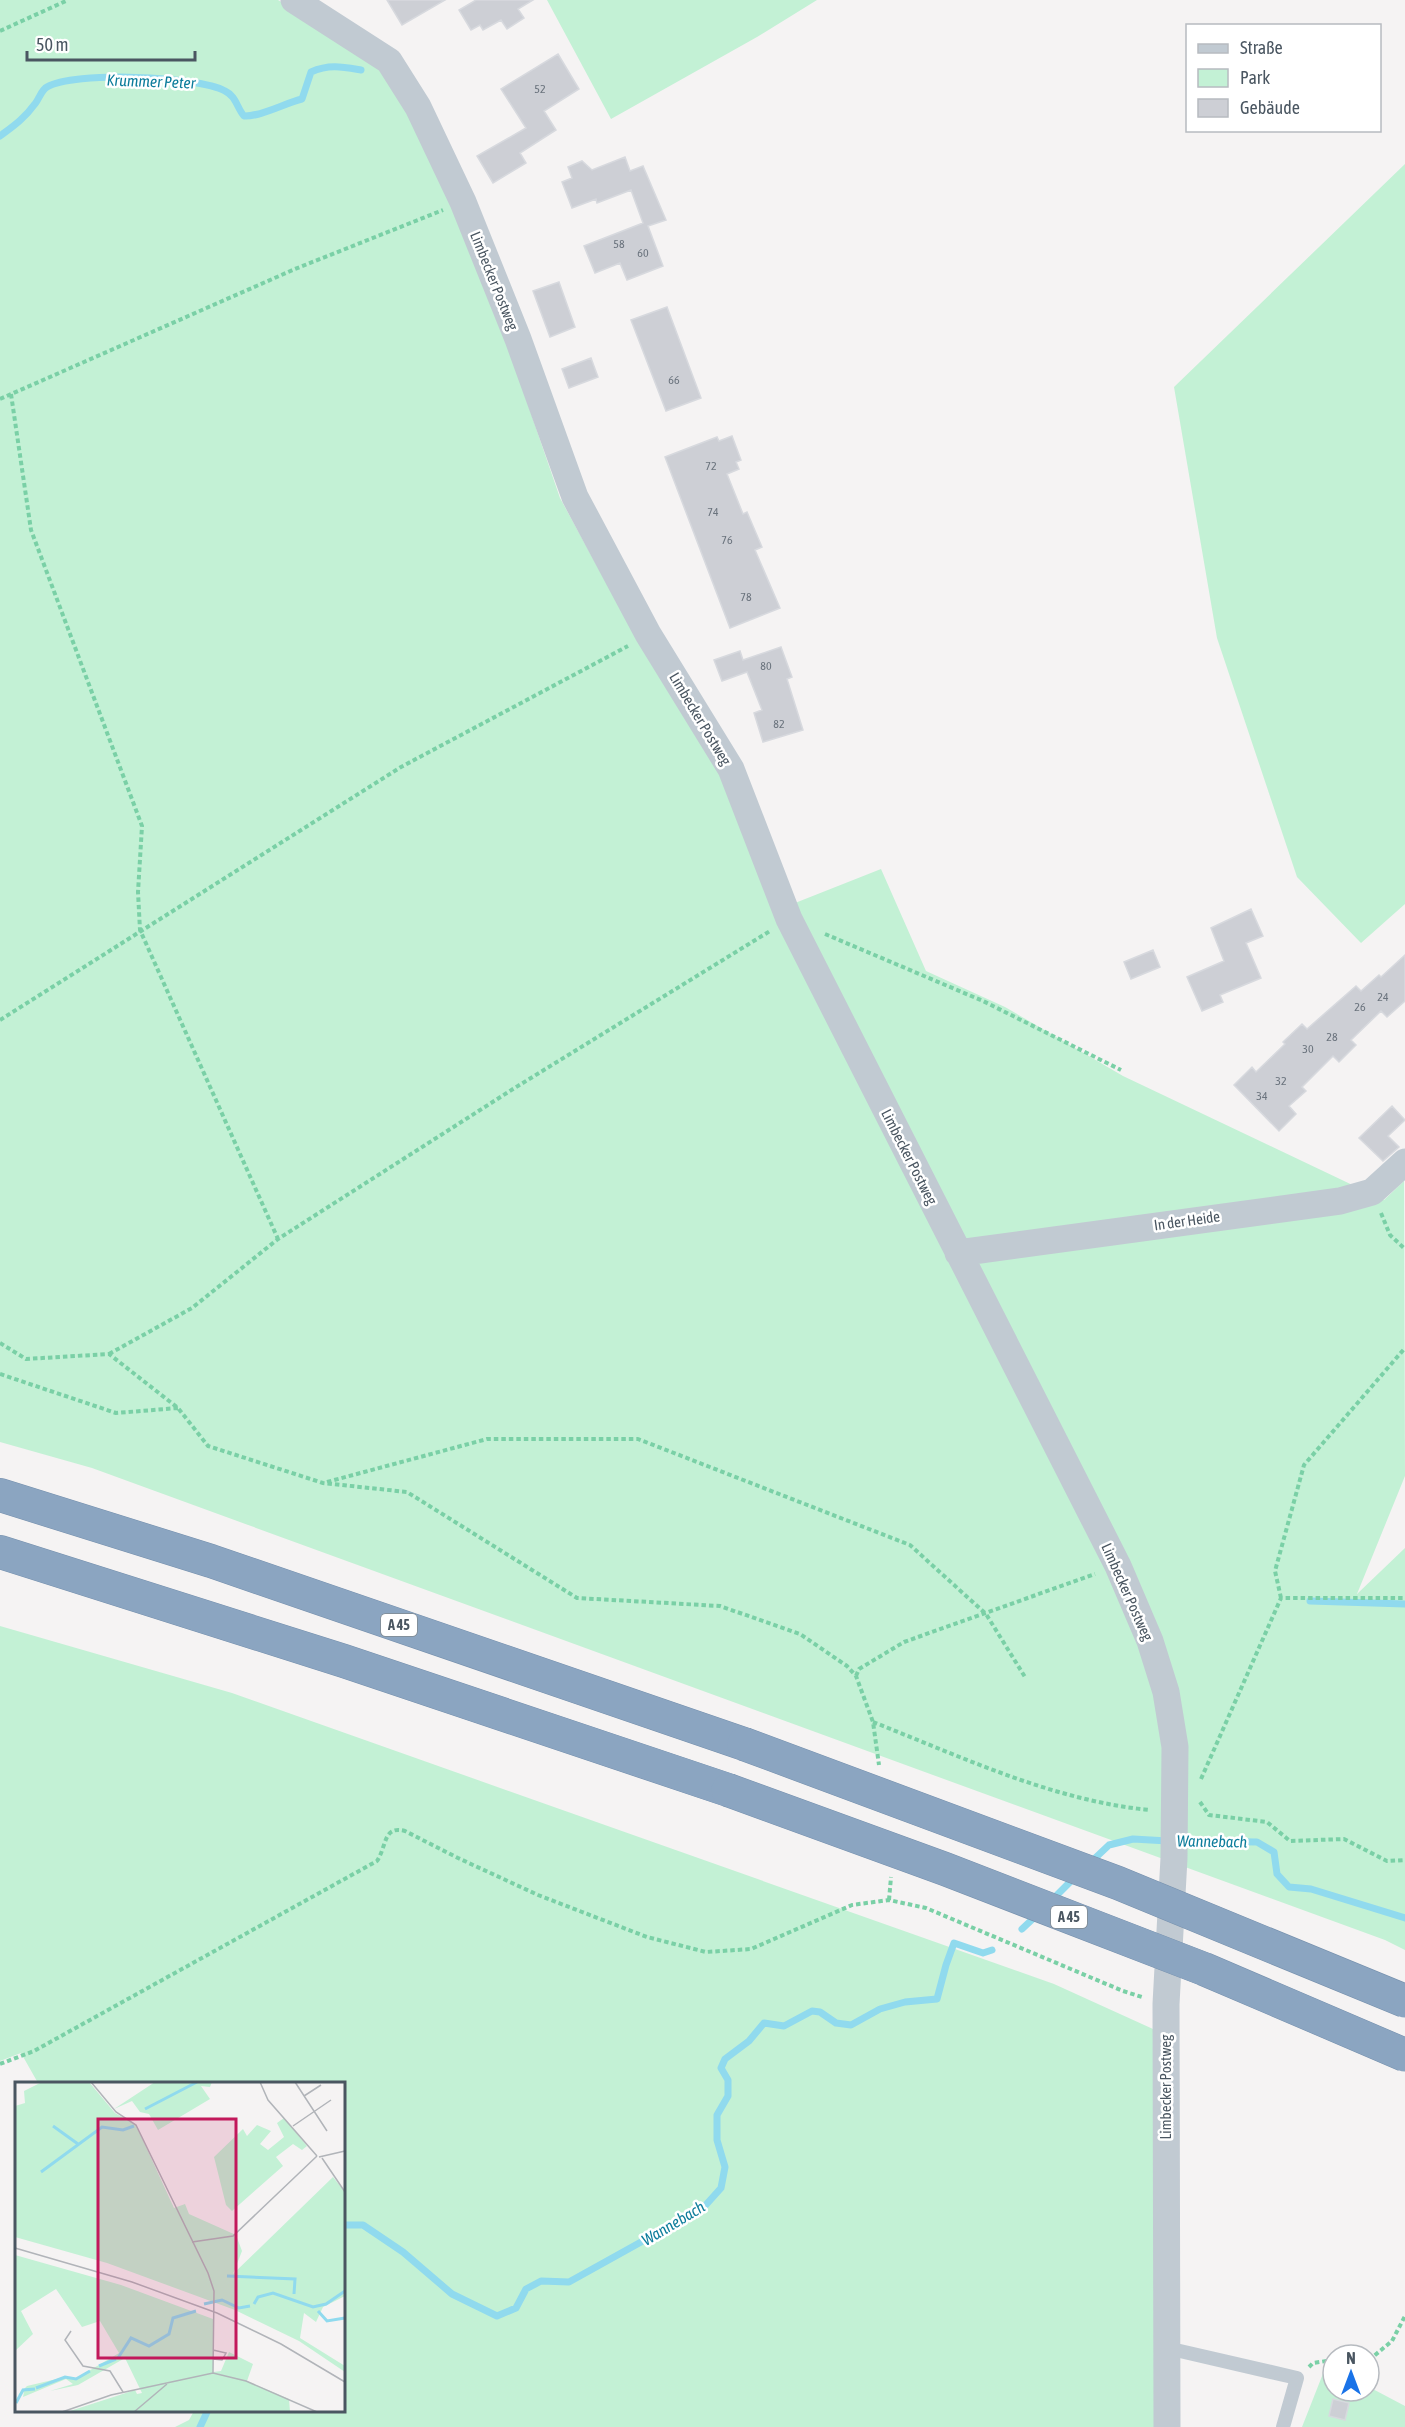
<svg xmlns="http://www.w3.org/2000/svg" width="1405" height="2427" font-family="'Asap Condensed',sans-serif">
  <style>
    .green { fill: #c3f1d5 }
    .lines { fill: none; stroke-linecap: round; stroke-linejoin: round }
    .stream { stroke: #90daee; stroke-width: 7 }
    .building { fill: #cdcfd5; stroke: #d7d9de; stroke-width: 1.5 }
    .highway-casing { stroke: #7690ad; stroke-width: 34 }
    .path { stroke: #7ad0a6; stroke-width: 4; stroke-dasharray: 4.5 3; stroke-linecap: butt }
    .lane { stroke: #c1cad2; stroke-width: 14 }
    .street { stroke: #c1cad2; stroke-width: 27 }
    .highway { stroke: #8ba5c1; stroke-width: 33 }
    .highway-bridge-casing { stroke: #7690ad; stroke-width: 34; stroke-linecap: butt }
    .highway-bridge { stroke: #8ba5c1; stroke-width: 33 }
    .labels { text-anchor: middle; stroke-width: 5; stroke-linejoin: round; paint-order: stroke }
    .number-label { font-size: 12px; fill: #6b747e }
    .shield { fill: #fff; stroke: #808990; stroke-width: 1.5 }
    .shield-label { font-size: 14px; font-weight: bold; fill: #4a5661 }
    .street-label { font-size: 15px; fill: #4a5661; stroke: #fff }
    .water-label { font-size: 16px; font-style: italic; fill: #0c7c9b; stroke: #fff }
    .inset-river { fill: none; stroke: #90daee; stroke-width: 3 }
    .inset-road { fill: none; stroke: #b1b4b9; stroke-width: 1.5 }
    .view { fill: #c2185b; fill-opacity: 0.15; stroke: #c2185b; stroke-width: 3 }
    .inset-edge { fill: none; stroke: #4a5661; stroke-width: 3 }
  </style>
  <rect width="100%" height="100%" fill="#f5f3f3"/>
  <path class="green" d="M 0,0 L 278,0 L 388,65 L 458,201 L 560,498 L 638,641 L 720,775 L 795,903 L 881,869 L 926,971 L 1005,1007 L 1123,1076 L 1384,1200 L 1404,1181 L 1405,1476 L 1357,1594 L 1405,1548 L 1405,1950 L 1385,1940 L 92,1468 L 0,1442 Z
    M 547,0 L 817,0 L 757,37 L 611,119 Z
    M 1405,164 L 1405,904 L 1361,943 L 1297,877 L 1217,638 L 1174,387 Z
    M 0,1626 L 232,1693 L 1054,1984 L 1164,2034 L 1167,2427 L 175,2427 L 189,2420 L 194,2411 L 344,2410 L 344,2084 L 38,2083 L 21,2053 L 0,2061 Z
    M 1326,2366 L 1333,2369 L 1333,2391 L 1369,2391 L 1369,2387 L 1405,2406 L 1405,2427 L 1302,2427 Z"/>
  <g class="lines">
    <path class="stream" d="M 0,136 C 12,127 25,118 34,105 C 39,100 41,90 47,87 C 73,71 198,76 225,91 C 236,96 237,108 244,116 C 260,117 285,103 302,99 L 311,72 C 329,64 343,67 361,70
      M 1310,1601 L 1405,1604
      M 1179,1841 L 1257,1842 L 1274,1852 L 1277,1874 L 1289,1887 L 1311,1889 L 1405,1918
      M 1091,1862 L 1109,1845 L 1133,1839 L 1168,1841
      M 1052,1900 L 1076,1876
      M 1022,1929 L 1038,1914
      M 344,2225 L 363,2225 L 403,2252 L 452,2294 L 497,2316 L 516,2308 L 526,2289 L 541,2281 L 569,2282 L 704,2207 L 721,2188 L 725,2167 L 717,2140 L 717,2115 L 728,2096 L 728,2080 L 721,2068 L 725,2059 L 749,2041 L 764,2023 L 784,2026 L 812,2011 L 820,2012 L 836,2023 L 851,2025 L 880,2009 L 905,2002 L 937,1999 L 946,1965 L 954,1943 L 983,1953 L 992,1950
      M 200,2427 L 208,2410"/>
  </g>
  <path class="building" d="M 387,0 L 445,0 L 402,25 Z
    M 476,0 L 533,0 L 518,9 L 524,18 L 507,29 L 501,20 L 483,30 L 480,25 L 471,30 L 459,10 Z
    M 558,54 L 579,89 L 544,111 L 556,130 L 520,153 L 526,163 L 493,183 L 477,156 L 526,128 L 501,89 Z
    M 625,157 L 630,171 L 643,166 L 666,220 L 648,226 L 663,266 L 627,280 L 620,263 L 595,273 L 584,246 L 643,223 L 631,190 L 597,203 L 596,199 L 572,208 L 562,182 L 572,178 L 568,167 L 582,161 L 592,170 Z
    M 559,282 L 575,327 L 550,337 L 533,291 Z
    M 667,307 L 701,398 L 666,411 L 631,320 Z
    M 591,358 L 598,377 L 569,388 L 562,369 Z
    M 732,436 L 741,460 L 736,462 L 739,469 L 727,474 L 743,514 L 747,512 L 762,547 L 755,550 L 780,608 L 730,628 L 665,457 L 717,437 L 719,441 Z
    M 781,647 L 792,677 L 787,679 L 803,730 L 763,742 L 754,713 L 762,710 L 747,672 L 722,681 L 714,660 L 740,651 L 743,660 Z
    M 1251,909 L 1263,936 L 1246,943 L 1261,978 L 1220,995 L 1223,1002 L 1202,1011 L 1187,977 L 1224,961 L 1211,928 Z
    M 1153,950 L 1160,967 L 1131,979 L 1124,962 Z
    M 1405,955 L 1405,1001 L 1387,1017 L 1381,1011 L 1351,1040 L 1356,1045 L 1339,1062 L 1333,1056 L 1302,1087 L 1306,1091 L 1289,1106 L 1296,1114 L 1279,1131 L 1234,1085 L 1252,1067 L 1256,1072 L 1285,1044 L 1283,1042 L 1302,1024 L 1307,1029 L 1356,986 L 1361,991 L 1379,975 L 1381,977 Z
    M 1392,1106 L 1405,1120 L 1388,1136 L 1399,1147 L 1383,1161 L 1359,1138 Z
    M 1333,2399 L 1349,2403 L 1345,2420 L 1329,2416 Z"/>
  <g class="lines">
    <defs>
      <path id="highway" d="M 0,1495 L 211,1561 L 744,1744
        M 0,1552 L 344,1661 L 728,1790"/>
    </defs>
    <use href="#highway" class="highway-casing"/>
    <path class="path" d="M 0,31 L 68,0
      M 11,394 L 31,530 L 142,826 L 138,892 L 140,930 L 278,1239
      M 0,399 L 295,269 L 443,210
      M 825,934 L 983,1001 L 1121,1070
      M 0,1020 L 401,767 L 628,646
      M 1381,1213 L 1390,1235 L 1405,1249
      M 0,1343 L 26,1359 L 109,1354 L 178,1408 L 208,1446 L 323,1483 L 407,1492 L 577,1598 L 720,1606 L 800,1634 L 847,1666 L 856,1676 L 873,1722 L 879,1765
      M 109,1354 L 192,1308 L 278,1239 L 513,1089 L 770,931
      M 0,1374 L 116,1413 L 178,1408
      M 327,1482 L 487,1439 L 638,1439 L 910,1545 L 986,1614 L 1025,1677
      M 1281,1598 L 1275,1571 L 1304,1465 L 1405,1348
      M 856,1676 L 859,1669 L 904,1642 L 1095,1574
      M 873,1722 C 962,1757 1054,1801 1150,1810
      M 1201,1779 L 1281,1598 L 1405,1598
      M 1200,1802 L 1209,1815 L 1267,1822 L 1290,1841 L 1344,1839 L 1387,1861 L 1405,1860
      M 889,1900 L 891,1877
      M 0,2064 L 34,2051 L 377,1861 C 387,1846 383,1825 405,1831 L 458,1858 L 538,1895 L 647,1937 L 706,1952 L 751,1949 L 852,1905 L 889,1900 L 926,1908 L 1123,1991 L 1142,1997
      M 1369,2360 L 1392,2341 L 1405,2316
      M 1309,2367 L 1313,2363 L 1333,2360"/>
    <path class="lane" d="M 1167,2348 L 1297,2378 L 1283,2427"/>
    <path class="street" d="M 294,0 L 389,61 L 418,107 L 463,202 L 518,339 L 575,497 L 648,634 L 731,769 L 789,919 L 1118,1566 L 1150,1641 L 1166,1692 L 1175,1747 L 1174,1858 L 1166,2004 L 1167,2427
      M 958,1253 L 1340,1201 L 1372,1192 L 1405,1162"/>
    <use href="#highway" class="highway"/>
    <defs>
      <path id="highway-bridge" d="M 744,1744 L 1118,1883 L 1405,2001
        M 728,1790 L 945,1869 L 1204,1969 L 1405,2055"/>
    </defs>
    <use href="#highway-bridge" class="highway-bridge-casing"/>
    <use href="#highway-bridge" class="highway-bridge"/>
  </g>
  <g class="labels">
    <g class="number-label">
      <text x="540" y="93">52</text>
      <text x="619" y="248">58</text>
      <text x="643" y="257">60</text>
      <text x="674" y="384">66</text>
      <text x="711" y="470">72</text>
      <text x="713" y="516">74</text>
      <text x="727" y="544">76</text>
      <text x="746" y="601">78</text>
      <text x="766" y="670">80</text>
      <text x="779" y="728">82</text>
      <text x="1383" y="1001">24</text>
      <text x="1360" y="1011">26</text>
      <text x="1332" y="1041">28</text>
      <text x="1308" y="1053">30</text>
      <text x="1281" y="1085">32</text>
      <text x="1262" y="1100">34</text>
    </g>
    <g class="shield">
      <rect x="381" y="1614" width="36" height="22" rx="4.5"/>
      <rect x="1051" y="1906" width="36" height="22" rx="4.5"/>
    </g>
    <g class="shield-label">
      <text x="399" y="1630">A 45</text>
      <text x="1069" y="1922">A 45</text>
    </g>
    <g class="street-label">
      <text transform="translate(494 281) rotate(68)" y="5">Limbecker Postweg</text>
      <text transform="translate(700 719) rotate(59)" y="5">Limbecker Postweg</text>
      <text transform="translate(909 1157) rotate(63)" y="5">Limbecker Postweg</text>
      <text transform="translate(1187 1221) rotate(-8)" y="5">In der Heide</text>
      <text transform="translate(1127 1592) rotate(66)" y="5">Limbecker Postweg</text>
      <text transform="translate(1166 2087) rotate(-90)" y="5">Limbecker Postweg</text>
    </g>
    <g class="water-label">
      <text transform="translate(151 81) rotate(2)" y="6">Krummer Peter</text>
      <text transform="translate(1212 1841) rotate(1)" y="6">Wannebach</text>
      <text transform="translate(673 2223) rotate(-31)" y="6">Wannebach</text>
    </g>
  </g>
  <g transform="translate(15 2082)">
    <rect width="330" height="330" fill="#f5f3f3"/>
    <path d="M 27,0 L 74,0 L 100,31 L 121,43 L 159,126 L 170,122 L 174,132 L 221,153 L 227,169 L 218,192 L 318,95 L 330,110 L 330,214 L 308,225 L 301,240 L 289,231 L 285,256 L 330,284 L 330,290 L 284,259 L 220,228 L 92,181 L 0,155 L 0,24 L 10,21 L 9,9 ZM 140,0 L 197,0 L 195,5 L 186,4 L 195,17 L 143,48 L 134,32 L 125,30 L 117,19 L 99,27 ZM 269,36 L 292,64 L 287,68 L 278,62 L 261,75 L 268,84 L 217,129 L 211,123 L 199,75 L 228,47 L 232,54 L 242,43 L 256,49 L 245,62 L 253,68 L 269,55 L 262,41 ZM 0,173 L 106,203 L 198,237 L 198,290 L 206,289 L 214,270 L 238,282 L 232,299 L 274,317 L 275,330 L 52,330 L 120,308 L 122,312 L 127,311 L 110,276 L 63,303 L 35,309 L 58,302 L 51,297 L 8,315 L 9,310 L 3,313 L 12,304 L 50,295 L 62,296 L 104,271 L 85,239 L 67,245 L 41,207 L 6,229 L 18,252 L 0,269 Z" fill="#c3f1d5"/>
    <path class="inset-river" d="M 130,27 L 182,0M 38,44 L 63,62M 26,90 L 87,45 L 108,48 L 119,44M 212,194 L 280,197 L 279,212M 189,222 L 207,218 L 224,226 L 235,224M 239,222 L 243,215 L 258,211 L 298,225 L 311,222 L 330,209M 303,229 L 312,239 L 330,236M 103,276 L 116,256 L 134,264 L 154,252 L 158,236 L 181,229M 84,284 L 101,277M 21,306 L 50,295 L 61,297 L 75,289M 1,321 L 8,308 L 20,307"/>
    <path class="inset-road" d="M 76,0 L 101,30 L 121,43 L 193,191 L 199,209 L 198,291M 245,0 L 253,18 L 302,74M 280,0 L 312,49M 289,14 L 306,3M 278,44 L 316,18M 304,75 L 330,69M 307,76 L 330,110M 177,160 L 218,154 L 302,74M 0,166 L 117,200 L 202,231 L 266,262 L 330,300M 56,249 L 50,258 L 68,284 L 95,289 L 108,310M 198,268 L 211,271 L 207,278 L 198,277M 47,330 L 96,313 L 198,291 L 231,299 L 302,330M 119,330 L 152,302"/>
    <path class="view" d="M 83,37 L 221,37 L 221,276 L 83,276 Z"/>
    <rect width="330" height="330" class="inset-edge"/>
  </g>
  <rect x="1186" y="24" width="195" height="108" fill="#ffffff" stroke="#b7bbc0" stroke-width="1.5"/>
  <rect x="1198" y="44" width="30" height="9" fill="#c1cad2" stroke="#b7bbc0" stroke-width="1.5"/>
  <text x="1240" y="54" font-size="18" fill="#4a5661">Straße</text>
  <rect x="1198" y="69" width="30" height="18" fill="#c3f1d5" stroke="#b7bbc0" stroke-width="1.5"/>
  <text x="1240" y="84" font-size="18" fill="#4a5661">Park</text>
  <rect x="1198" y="99" width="30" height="18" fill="#cdcfd5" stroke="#b7bbc0" stroke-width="1.5"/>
  <text x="1240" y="114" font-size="18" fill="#4a5661">Gebäude</text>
  <g transform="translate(1351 2373)"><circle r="28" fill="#ffffff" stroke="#b7bbc0" stroke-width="1.5"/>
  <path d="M0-4.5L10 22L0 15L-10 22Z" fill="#1a73e8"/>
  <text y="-9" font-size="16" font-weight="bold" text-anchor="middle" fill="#4a5661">N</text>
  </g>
  <path d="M27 51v9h168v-9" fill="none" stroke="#4a5661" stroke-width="3"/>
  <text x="36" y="51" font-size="18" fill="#4a5661" stroke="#ffffff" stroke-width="4.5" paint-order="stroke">50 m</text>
</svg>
